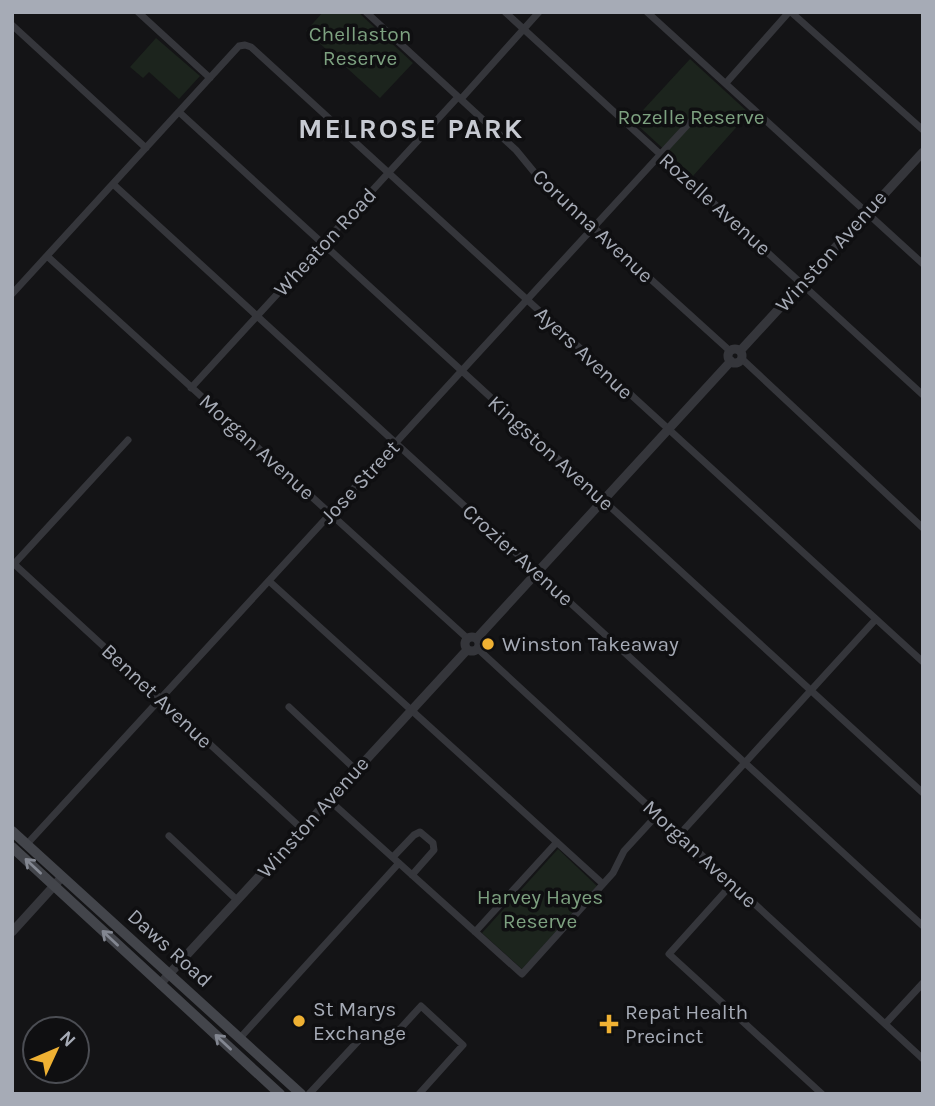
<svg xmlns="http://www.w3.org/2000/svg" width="935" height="1106" font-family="Karla,sans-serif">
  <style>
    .green { fill: #1c241d }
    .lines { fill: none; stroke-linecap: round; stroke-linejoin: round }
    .minor { stroke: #35363b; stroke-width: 7 }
    .tertiary { stroke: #35363b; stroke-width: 9 }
    .secondary { stroke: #43454b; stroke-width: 10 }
    .oneway { stroke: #838791 }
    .poi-dot { fill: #efb133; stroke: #0f0f11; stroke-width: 2.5 }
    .labels { text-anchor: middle; stroke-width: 7; stroke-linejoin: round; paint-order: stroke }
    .park-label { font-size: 21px; fill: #7da180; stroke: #0f0f11 }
    .street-label { font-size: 21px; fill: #a6abb6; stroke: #0f0f11 }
    .poi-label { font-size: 21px; fill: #a6abb6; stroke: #0f0f11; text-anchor: start }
    .district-label { font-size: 28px; font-weight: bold; letter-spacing: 2px; fill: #c7cad2; stroke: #0f0f11 }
  </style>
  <rect width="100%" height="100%" fill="#141416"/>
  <path class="green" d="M 323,12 L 358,12 L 413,63 L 380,98 L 306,31 Z
    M 156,38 L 200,76 L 179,99 L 149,72 L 143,78 L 130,67 Z
    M 690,59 L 749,113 L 693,176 L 633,121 Z
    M 558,849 L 597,886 L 522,969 L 482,933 Z"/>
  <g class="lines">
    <path class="minor" d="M 138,12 L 210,78
      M 366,12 L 516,150 L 539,178 L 730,351
      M 505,12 L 923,395
      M 647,12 L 923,264
      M 791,12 L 923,130
      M 12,25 L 146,148
      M 726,83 L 789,12
      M 461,99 L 539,12
      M 179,112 L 923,793
      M 113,184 L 923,926
      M 47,256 L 467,638
      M 12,294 L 239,46 L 245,45 L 251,47 L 923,662
      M 742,359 L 923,528
      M 191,388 L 458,97
      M 12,562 L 302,829
      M 14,564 L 128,440
      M 269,581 L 603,884
      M 478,649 L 923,1059
      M 289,707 L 356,770
      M 329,800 L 522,974 L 613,873 L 624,851 L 657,815
      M 679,835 L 876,619
      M 169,836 L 237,900
      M 27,844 L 693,119
      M 393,857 L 414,835 L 420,832 L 433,843 L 434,850 L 412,875
      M 732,884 L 669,954 L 822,1094
      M 475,932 L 557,842
      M 885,1024 L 923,983
      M 240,1038 L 399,863
      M 309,1094 L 361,1038 L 400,1029 L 421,1006 L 463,1045 L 419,1094"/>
    <path class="tertiary" d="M728 356a7 7 0 1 1 14 0a7 7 0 1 1-14 0Z
      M 740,351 L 923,152
      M465 644a7 7 0 1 1 14 0a7 7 0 1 1-14 0Z
      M 477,638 L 731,361
      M 12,932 L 62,877
      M 160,984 L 467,650"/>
    <path class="secondary" d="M 12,831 L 301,1094
      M 12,847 L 280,1094"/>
  </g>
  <defs><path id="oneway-shaft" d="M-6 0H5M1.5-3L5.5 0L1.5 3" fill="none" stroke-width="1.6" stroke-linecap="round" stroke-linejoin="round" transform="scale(1.75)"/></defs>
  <g class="oneway">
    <use href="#oneway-shaft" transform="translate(33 866) rotate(-137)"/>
    <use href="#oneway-shaft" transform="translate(110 938) rotate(-137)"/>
    <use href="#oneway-shaft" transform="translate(223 1042) rotate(-137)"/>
  </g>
  <g class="poi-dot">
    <circle cx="488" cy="644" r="7"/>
    <circle cx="299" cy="1021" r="7"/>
    <path d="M605.5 1013.5h7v7h7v7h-7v7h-7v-7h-7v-7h7z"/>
  </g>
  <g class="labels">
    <g class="park-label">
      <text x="360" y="41">Chellaston<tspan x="360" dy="24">Reserve</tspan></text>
      <text x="691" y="124">Rozelle Reserve</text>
      <text x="540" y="904">Harvey Hayes<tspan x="540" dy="24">Reserve</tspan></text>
    </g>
    <g class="street-label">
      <text transform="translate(715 204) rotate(42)" y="7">Rozelle Avenue</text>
      <text transform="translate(593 226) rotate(43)" y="7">Corunna Avenue</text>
      <text transform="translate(325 242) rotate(-47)" y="7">Wheaton Road</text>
      <text transform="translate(831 251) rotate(-48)" y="7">Winston Avenue</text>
      <text transform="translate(584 353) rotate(43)" y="7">Ayers Avenue</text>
      <text transform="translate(257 447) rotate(42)" y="7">Morgan Avenue</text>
      <text transform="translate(551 453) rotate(42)" y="7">Kingston Avenue</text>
      <text transform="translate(360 482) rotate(-47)" y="7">Jose Street</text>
      <text transform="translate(518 555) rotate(42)" y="7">Crozier Avenue</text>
      <text transform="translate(157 696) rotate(43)" y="7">Bennet Avenue</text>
      <text transform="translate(313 817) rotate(-48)" y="7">Winston Avenue</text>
      <text transform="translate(700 854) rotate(43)" y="7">Morgan Avenue</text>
      <text transform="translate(170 948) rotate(42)" y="7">Daws Road</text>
    </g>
    <g class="poi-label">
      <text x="502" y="651">Winston Takeaway</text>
      <text x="313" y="1016">St Marys<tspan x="313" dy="24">Exchange</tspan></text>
      <text x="625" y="1019">Repat Health<tspan x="625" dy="24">Precinct</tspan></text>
    </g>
    <g class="district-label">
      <text x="411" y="138">MELROSE PARK</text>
    </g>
  </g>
  <rect width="935" height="1106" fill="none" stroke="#a6abb6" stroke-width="28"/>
  <g transform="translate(56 1050) rotate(46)"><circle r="33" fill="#0f0f11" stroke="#4b4d53" stroke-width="2"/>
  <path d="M0-5L12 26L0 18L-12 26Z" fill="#efb133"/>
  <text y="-10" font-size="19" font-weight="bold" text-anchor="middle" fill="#a6abb6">N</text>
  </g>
</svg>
